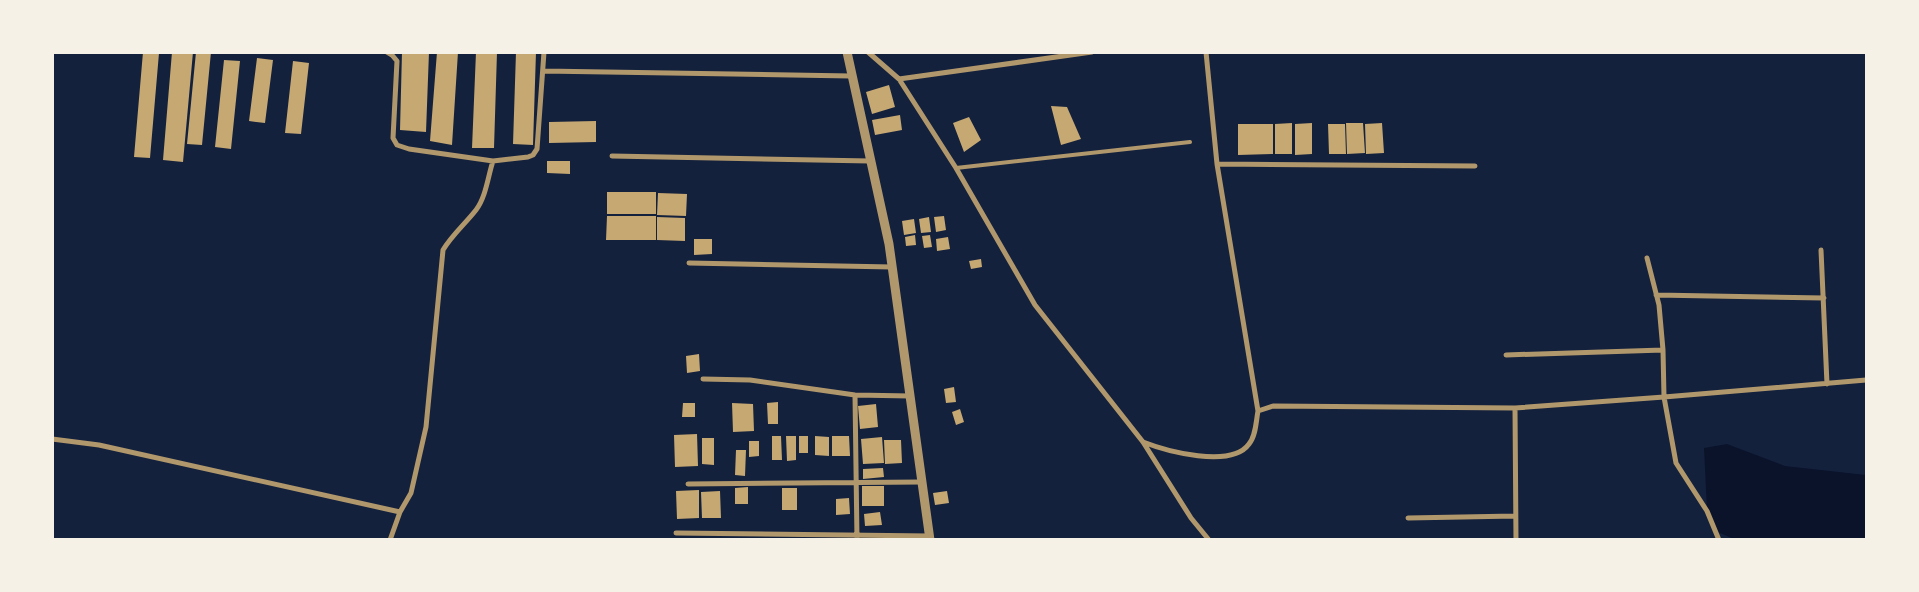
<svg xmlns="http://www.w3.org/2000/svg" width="1919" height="592" font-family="'Varela Round',sans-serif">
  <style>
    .water { fill: #0b132b }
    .building { fill: #c6a872 }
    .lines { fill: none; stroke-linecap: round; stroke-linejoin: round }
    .service { stroke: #b1986c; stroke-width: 4 }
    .minor { stroke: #b1986c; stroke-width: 5 }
    .tertiary { stroke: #b1986c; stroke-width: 9 }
  </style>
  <rect width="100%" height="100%" fill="#14213d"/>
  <path class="water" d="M 1727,444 L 1785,466 L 1866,475 L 1866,539 L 1734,539 L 1715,531 L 1707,511 L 1704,448 Z"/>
  <path class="building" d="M 143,52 L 159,53 L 150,158 L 134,157 Z
    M 172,52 L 193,52 L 183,162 L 163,160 Z
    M 196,52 L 211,52 L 202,145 L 187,144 Z
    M 402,52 L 429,52 L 426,132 L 400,130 Z
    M 437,52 L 458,52 L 452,145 L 430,141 Z
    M 476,52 L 497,52 L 494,148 L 472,148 Z
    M 516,52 L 536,52 L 533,145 L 513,144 Z
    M 257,58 L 273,60 L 265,123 L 249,121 Z
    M 224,60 L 240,61 L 231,149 L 215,147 Z
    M 293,61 L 309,63 L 301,134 L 285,133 Z
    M 889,85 L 895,107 L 872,114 L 866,92 Z
    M 1051,106 L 1067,107 L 1081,139 L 1061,145 Z
    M 900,115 L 902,130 L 875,135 L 872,120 Z
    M 969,117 L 981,140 L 964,152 L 953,123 Z
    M 596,121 L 596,142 L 549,143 L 549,122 Z
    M 1292,123 L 1292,154 L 1275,154 L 1275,124 Z
    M 1312,123 L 1312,154 L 1295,155 L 1295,124 Z
    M 1346,123 L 1363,123 L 1365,153 L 1347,154 Z
    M 1382,123 L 1384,153 L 1366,154 L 1365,124 Z
    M 1238,124 L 1273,124 L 1273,154 L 1238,155 Z
    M 1328,124 L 1345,124 L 1346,154 L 1329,154 Z
    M 547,161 L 570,161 L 570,174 L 547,173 Z
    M 607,192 L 656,192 L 656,214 L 607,214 Z
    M 658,193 L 687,194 L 686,216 L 657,215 Z
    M 607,216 L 656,216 L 656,240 L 606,240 Z
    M 944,216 L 946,230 L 936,232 L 934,217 Z
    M 657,217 L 685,218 L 685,241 L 657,240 Z
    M 929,217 L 931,232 L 921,233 L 919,219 Z
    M 914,219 L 916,233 L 904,235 L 902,221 Z
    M 915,235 L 916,245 L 906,246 L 905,237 Z
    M 930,235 L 932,247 L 924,248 L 922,236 Z
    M 948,237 L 950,249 L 937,251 L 936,239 Z
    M 694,239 L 712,239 L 712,254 L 694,255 Z
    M 981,259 L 982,267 L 971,269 L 969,261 Z
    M 699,354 L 700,371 L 687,373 L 686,356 Z
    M 954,387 L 956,402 L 946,403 L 944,389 Z
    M 778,402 L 778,424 L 768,424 L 767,403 Z
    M 683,403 L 695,403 L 695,417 L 682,417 Z
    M 732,403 L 753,404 L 754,431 L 733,432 Z
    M 876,404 L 878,427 L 860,429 L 858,406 Z
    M 960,409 L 964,422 L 956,425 L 952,412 Z
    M 697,434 L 698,466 L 675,467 L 674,435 Z
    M 772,436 L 781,436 L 782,460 L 772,460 Z
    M 786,436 L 796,436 L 796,460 L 787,461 Z
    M 799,436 L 808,436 L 808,453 L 799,453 Z
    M 815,436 L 829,437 L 829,456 L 815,455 Z
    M 832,436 L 849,436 L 850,456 L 832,456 Z
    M 882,437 L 884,463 L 863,464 L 861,439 Z
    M 702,438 L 714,438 L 714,465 L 702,464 Z
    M 884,440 L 901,440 L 902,463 L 885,464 Z
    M 749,441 L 759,441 L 759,456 L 749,457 Z
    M 736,450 L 746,450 L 745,476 L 735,475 Z
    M 883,468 L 884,477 L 863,479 L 863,469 Z
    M 862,486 L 884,486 L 884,506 L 862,506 Z
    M 748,487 L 748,504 L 735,504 L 735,488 Z
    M 782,488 L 797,488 L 797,510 L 782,510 Z
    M 699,490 L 699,518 L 677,519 L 676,491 Z
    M 720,491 L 721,518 L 702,518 L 701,492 Z
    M 947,491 L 949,503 L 935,505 L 933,493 Z
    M 849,498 L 850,514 L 836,515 L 836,499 Z
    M 880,512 L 882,525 L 865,526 L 864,514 Z"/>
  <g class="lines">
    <path class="service" d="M 956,168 L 1190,142"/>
    <path class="minor" d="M 387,52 L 392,55 L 397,61 L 393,138 L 397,145 L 409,149 L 493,161 L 528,157 L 533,155 L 537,149 L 544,52
      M 868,52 L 899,79 L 956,168 L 1035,305 L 1143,442 L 1191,518 L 1209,540
      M 543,71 L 851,76
      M 899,79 L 1092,52
      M 612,156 L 870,161
      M 1217,164 L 1475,166
      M 1821,250 L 1827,384
      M 1647,258 L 1659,305 L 1663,350 L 1664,397 L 1866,380
      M 689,263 L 892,267
      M 1656,295 L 1824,298
      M 1506,355 L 1663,350
      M 703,379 L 750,380 L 855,395 L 910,396
      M 855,395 L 857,540
      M 1515,408 L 1516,540
      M 1258,411 L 1273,406 L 1515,408 L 1664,397 L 1676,463 L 1707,511 L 1719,540
      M 52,439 L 99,445 L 400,512
      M 1143,442 C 1166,451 1231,469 1249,444 C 1256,436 1256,421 1258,411 L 1217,164 L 1206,52
      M 688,484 L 922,482
      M 1408,518 L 1515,516
      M 676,533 L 929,536
      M 390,540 L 400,512 L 411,493 L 426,427 L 443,250 C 452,235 465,224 476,210 C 486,197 488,176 493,161"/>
    <path class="tertiary" d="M 847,52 L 889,244 L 930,540"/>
  </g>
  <rect width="1919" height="592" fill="none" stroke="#f6f1e7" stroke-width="108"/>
</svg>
